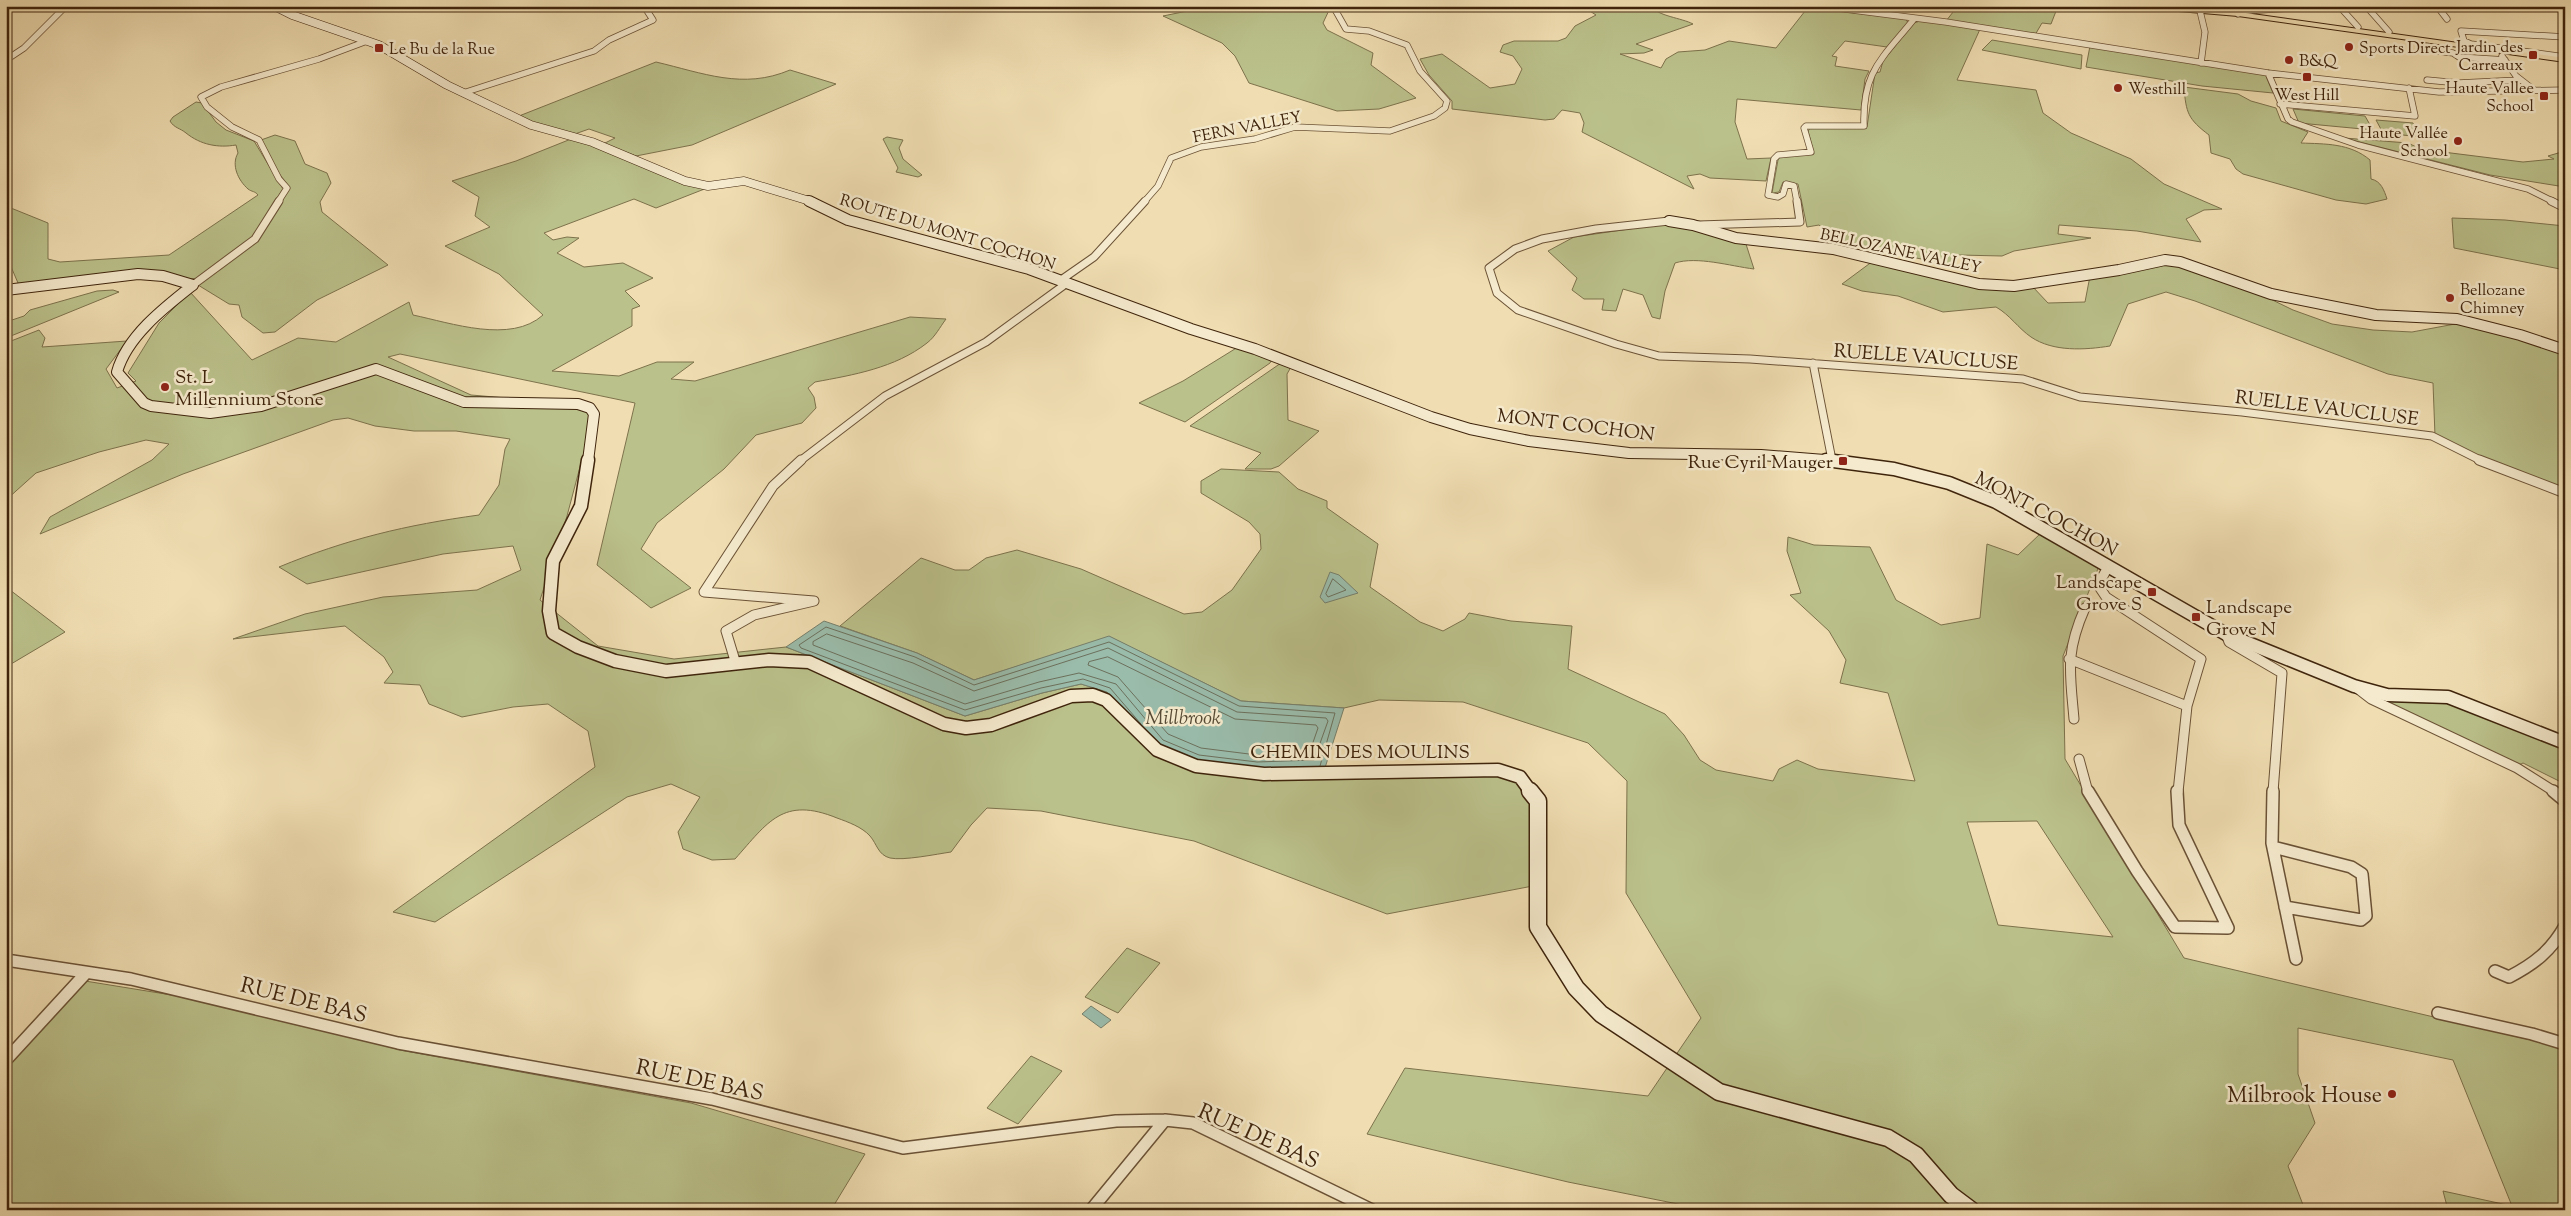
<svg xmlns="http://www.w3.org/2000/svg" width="2571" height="1216" font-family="'Sorts Mill Goudy',serif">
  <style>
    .green { fill: #bbc18b; stroke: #7d724c; fill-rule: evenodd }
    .water { fill: #9abcab; stroke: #767f6b }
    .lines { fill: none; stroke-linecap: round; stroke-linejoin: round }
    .shore { stroke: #6c705c; stroke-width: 1 }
    .street-far3-casing { stroke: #6b5236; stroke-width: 7 }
    .street-far2-casing { stroke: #6b5236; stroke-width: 9 }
    .street-far1-casing { stroke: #6b5236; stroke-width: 11 }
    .street-casing { stroke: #6b5236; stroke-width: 14 }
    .secondary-far3-casing { stroke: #3f240c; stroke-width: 9 }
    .secondary-far2-casing { stroke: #3f240c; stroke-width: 12 }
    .secondary-far1-casing { stroke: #3f240c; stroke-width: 15 }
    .secondary-casing { stroke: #3f240c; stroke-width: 19 }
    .primary-casing { stroke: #3f240c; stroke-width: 2 }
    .street-far3 { stroke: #f5eacd; stroke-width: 5.5 }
    .street-far2 { stroke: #f5eacd; stroke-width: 7 }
    .street-far1 { stroke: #f5eacd; stroke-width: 9 }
    .street { stroke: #f5eacd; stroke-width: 11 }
    .secondary-far3 { stroke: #f5eacd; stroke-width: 8 }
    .secondary-far2 { stroke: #f5eacd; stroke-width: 10 }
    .secondary-far1 { stroke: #f5eacd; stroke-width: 12 }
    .secondary { stroke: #f5eacd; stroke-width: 16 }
    .primary { fill: #f0deb2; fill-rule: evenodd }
    .poi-dot { fill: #8f2418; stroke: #f5eacd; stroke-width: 2 }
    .labels { text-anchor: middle; stroke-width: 5; stroke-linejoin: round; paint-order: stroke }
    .far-poi-label { font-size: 16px; fill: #3f240c; stroke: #f5eacd; text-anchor: start }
    .far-street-label { font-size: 16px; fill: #3f240c; stroke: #f5eacd }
    .street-label { font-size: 19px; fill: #3f240c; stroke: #f5eacd }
    .poi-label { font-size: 19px; fill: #3f240c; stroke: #f5eacd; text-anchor: start }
    .water-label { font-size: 20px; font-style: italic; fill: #564a34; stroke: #f5eacd }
    .near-street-label { font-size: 22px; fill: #3f240c; stroke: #f5eacd }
    .near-poi-label { font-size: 22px; fill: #3f240c; stroke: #f5eacd; text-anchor: end }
  </style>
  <rect width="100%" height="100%" fill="#f0deb2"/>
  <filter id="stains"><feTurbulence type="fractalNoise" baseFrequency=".004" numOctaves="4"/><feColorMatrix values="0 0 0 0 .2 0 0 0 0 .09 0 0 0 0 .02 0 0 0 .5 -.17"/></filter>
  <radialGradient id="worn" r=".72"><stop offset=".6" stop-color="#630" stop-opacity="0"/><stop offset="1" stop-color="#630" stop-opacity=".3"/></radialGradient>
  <path class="green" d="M 1199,6 L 1331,6 L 1323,23 L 1327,30 L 1373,53 L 1371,65 L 1416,98 L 1379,109 L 1337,111 L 1249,83 L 1235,56 L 1222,43 L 1163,16 L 1197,9 Z
    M 1582,6 L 1651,6 C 1657,16 1682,18 1693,24 L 1636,44 L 1653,50 L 1644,53 L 1620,54 L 1661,68 L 1666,59 L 1678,52 L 1705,50 L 1729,41 L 1776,48 L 1809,6 L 1906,19 L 1908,23 L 1887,47 L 1845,41 L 1832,56 L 1837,57 L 1835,66 L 1869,71 L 1865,79 L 1861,110 L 1737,99 L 1735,122 L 1747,159 L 1771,158 L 1766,181 L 1710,178 L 1700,174 L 1687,176 L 1694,189 L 1582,132 L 1584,123 L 1580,113 L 1562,110 L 1554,119 L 1545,120 L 1452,109 L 1452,101 L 1429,75 L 1420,59 L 1442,54 L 1490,88 L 1515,84 L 1522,69 L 1513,56 L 1500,52 L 1503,45 L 1514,41 L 1558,41 L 1566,38 L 1575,26 L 1596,15 Z
    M 1954,6 L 2058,6 L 2051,24 L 2042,23 L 2035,35 L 1946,21 L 1957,7 Z
    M 1920,21 L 1981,27 L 1957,80 L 2036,90 L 2043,113 L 2071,133 L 2131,159 L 2164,184 L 2222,209 L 2204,210 L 2186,219 L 2201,242 L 2137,231 L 2059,225 L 2058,234 L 2091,238 L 2014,251 L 2002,256 L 1959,255 L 1953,258 L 1952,264 C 1916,260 1883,249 1848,243 C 1839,241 1828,243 1821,237 L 1828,233 L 1819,225 L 1807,227 L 1798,184 L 1783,182 L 1779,192 L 1772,193 L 1778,160 L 1780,157 L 1814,154 L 1808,131 L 1811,127 L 1867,127 L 1875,73 L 1880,72 L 1883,61 L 1914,23 Z
    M 1992,40 L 2082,55 L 2081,69 L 1982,50 Z
    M 2090,46 L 2265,74 L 2273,93 L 2202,86 L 2086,67 Z
    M 656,62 C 703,73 743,90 790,70 L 836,84 L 692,145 L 636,156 L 603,144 L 615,138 L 589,129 L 572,135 L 538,126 L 519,116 Z
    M 2184,87 L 2238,94 L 2251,101 L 2276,108 L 2281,121 L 2308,132 L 2301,143 C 2325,144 2350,143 2370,160 L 2371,179 C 2381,181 2384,190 2387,199 L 2366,204 L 2336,200 L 2243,174 L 2236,169 L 2230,159 L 2211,153 L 2209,135 C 2188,119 2186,113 2184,87 Z
    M 196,102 L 202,103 L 216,122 L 226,130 L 254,141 L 283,189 L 251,239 L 200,278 L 188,279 L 163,274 L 23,286 L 18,283 L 6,255 L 6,206 L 48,223 L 48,259 L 60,262 L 169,255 L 258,195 C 255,191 252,192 248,189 C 238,180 231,165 238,153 L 236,145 C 218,148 201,145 186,133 C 180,128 174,128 170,121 L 173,117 Z
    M 2293,109 L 2365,116 L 2373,130 L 2299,123 Z
    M 2376,120 L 2413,123 L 2422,137 L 2383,133 Z
    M 275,135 L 295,141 L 305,164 L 327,173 L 331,183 L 320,202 L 322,212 L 388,265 L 317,300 L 275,332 L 263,333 L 242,317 L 239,305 L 229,304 L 198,285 L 257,239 L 290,188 L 278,172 L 261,140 Z
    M 887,137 L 903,140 L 899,148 L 903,159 L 922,175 L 918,177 L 896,172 L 898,168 L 883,139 Z
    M 2344,138 L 2408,143 L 2437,157 L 2435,151 L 2523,162 L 2554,159 L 2548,156 L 2565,151 L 2565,187 L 2490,175 Z
    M 571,139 L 596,145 L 707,188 L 656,208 L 634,199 L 544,233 L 553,240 L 567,237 L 579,238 L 557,253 L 584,267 L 623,263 L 653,278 L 625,291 L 640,306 L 632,309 L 632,326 L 552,371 L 619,376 L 657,362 L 694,362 L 671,379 L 695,381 L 910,317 L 946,319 C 940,327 935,337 927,343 C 895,368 853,375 815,382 L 808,388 L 814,397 L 816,408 L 802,423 L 756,435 L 724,469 L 657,523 L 641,549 L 691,588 L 651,608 L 597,565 L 635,403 L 400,354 L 388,357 L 471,395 L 578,404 L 594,414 L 567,516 L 540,600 L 598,646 L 674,659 L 786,647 L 965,716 L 1042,693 L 1081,684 L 1107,692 L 1157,750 L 1196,766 L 1498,770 L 1520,777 L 1538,801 L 1538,885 L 1387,914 L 1194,841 L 1041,811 L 987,808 L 971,825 L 951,852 C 937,854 903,861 890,858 C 878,855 877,844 870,836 C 862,827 848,822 837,818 C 783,796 768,822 735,859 L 712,860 L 683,849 L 678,832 L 700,797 L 671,784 L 627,797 L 435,922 L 393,912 L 595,767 L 588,731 L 548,704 L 513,707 L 462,717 L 429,704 L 420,685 L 384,683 L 393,672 L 384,657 L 345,626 L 233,639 L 305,614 L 383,597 L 477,590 L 521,570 L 513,546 L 443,554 L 307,584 L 279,567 C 347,539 406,525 479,515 L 499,485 L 505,449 L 510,439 L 456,431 L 414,431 L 375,426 L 348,418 L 333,420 L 183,474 L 40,534 L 50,517 L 152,460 L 169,444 L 146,440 L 99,452 L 36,473 L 6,500 L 6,343 L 39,330 L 45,338 L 42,347 L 127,341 L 106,369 L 117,388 L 136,381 L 128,373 L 159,323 L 190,292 L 252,360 L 298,338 L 336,342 L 409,302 L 413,315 C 451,323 511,344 543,315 L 499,274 L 445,246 L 490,227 L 475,216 L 479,197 L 452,181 L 516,161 Z
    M 2452,218 L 2505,220 L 2565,226 L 2565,270 L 2454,248 Z
    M 1670,223 L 1745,241 L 1754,269 C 1730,266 1697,256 1675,263 L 1665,291 L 1660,319 L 1652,317 L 1643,295 L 1623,289 L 1616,311 L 1602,310 L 1604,299 L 1584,299 L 1572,290 L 1577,278 L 1548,251 L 1574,237 Z
    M 1873,261 L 1932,277 L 2032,286 L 2048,303 L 2085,302 L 2090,276 L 2169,262 L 2260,294 L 2293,310 L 2332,324 L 2373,330 L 2412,332 L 2455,324 L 2486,328 L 2565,351 L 2565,490 L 2488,462 L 2435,436 L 2433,383 L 2388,374 L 2195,301 L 2166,292 L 2128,304 L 2110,346 C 2085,350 2053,352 2031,337 C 2018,328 2010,315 1996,307 L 1943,312 L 1898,296 L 1862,291 L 1842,284 Z
    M 113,290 L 119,292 L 6,338 L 6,322 L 24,316 L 30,310 L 97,291 Z
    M 1238,347 L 1272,359 L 1270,363 L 1185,422 L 1139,403 L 1183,381 Z
    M 1281,363 L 1291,367 L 1287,374 L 1288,420 L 1319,431 L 1279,466 L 1271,469 L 1245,469 L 1261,453 L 1190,426 Z
    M 1221,469 L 1279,472 L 1298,489 L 1327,501 L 1327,508 L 1378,544 L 1370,587 L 1420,622 L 1443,631 L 1465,619 L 1469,613 L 1511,621 L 1572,626 L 1568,669 L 1665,714 L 1684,735 L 1700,760 L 1716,770 L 1773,781 L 1779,769 L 1797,760 L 1818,769 L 1915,781 L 1888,693 L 1840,683 L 1846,660 L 1829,631 L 1790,595 L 1801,593 L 1787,551 L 1788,537 L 1814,545 L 1870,547 L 1896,600 L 1941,625 L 1980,618 L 1987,544 L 2018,555 L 2041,533 L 2099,566 L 2063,656 L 2065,759 L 2184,958 L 2565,1048 L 2565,1210 L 2448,1210 L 2443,1191 L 2512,1206 L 2453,1060 L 2298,1028 L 2298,1074 L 2315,1123 L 2288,1166 L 2305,1210 L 1708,1210 L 1568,1182 L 1367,1134 L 1405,1068 L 1648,1096 L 1701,1018 L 1626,893 L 1627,781 L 1588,743 L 1463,702 L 1379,700 L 1344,708 L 1241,701 L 1110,637 L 974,680 L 917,653 L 840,626 L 921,558 L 955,570 L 969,570 L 986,558 L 1017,550 L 1081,569 L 1184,614 L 1202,612 L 1232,590 L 1261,549 L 1260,534 L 1249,522 L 1201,493 L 1201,481 ZM 2037,821 L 2113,937 L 1998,925 L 1967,822 Z
    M 10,590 L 65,632 L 6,667 L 6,592 Z
    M 2379,697 L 2403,702 L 2455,704 L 2565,749 L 2565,784 L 2523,763 L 2517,766 L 2384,702 Z
    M 1127,948 L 1160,963 L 1118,1013 L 1085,997 Z
    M 85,981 L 184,997 L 210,997 L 400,1050 L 691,1103 L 865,1154 L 831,1210 L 6,1210 L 6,1067 Z
    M 1031,1056 L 1062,1071 L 1018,1124 L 987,1108 Z"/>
  <path class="water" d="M 1330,572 L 1339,575 L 1358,593 L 1325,603 L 1320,597 Z
    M 824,621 L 917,653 L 974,680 L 1109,636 L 1241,701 L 1344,708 L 1324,771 L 1196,766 L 1157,750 L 1107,692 L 1081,684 L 1042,693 L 965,716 L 786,647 Z
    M 1091,1006 L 1111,1020 L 1101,1028 L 1082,1014 Z"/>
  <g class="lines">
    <path class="shore" d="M 1333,579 L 1346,590 L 1328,597 L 1326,594 Z
      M 827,634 L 913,663 L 974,691 L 1108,648 L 1237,712 L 1326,718 L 1328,721 L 1314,760 L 1257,762 L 1199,755 L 1163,740 L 1116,684 L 1079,673 L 1039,682 L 965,704 L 813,645 L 813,642 Z
      M 1108,657 L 1235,719 L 1316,725 L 1318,728 L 1310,751 L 1257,755 L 1201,748 L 1168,734 L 1118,677 L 1088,665 L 1089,662 Z
      M 1141,724 L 1110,688 L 1083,679 L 1041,688 L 965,710 L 801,648 L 799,645 L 826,627 L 915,657 L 974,685 L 1109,642 L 1239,706 L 1335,713 L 1320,766"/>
    <defs>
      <path id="street-far3" d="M 1821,6 L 1946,22 L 2268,73 L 2439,92 L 2565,90
        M 2339,6 L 2358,27
        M 2366,6 L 2389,32
        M 2437,6 L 2447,19
        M 2439,7 L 2451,6
        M 2200,11 L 2205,32 L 2201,63
        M 2238,14 L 2245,11 L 2323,6
        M 2565,37 L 2461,31 L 2464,41 L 2471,44 L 2565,57
        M 2429,50 L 2453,53 L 2459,57 L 2505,60
        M 2502,56 L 2516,76 L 2534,90
        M 6,60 L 24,48 L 66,6
        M 2268,73 L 2288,119 L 2292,122 L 2358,145 L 2528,189 L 2554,202
        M 2427,80 L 2459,83 L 2520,80
        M 463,93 L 594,51 L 609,40 L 653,20 L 644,6
        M 2280,104 L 2415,116 L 2409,88
        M 278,202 L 287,188 L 279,179 L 259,140 L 232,127 L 207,107 L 201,97 L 221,87 L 319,59 L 367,41
        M 1144,202 L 1158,186 L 1171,158 L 1201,147 L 1255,139 L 1295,127 L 1390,131 L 1434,116 L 1445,108 L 1447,101 L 1420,71 L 1407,45 L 1369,31 L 1346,29 L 1333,6
        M 1797,202 L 1794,186 L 1786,184 L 1783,194 L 1778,197 L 1768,195 L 1774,159 L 1778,155 L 1811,152 L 1804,128 L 1806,126 L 1864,126 C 1862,71 1882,59 1914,19"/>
      <path id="street-far2" d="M 2551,201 L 2565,208
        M 1669,221 L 1596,229 L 1542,239 L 1515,249 L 1489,268 L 1497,293 L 1518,310 L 1616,344 L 1659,356 L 1750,359 L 2023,379 L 2080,397 L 2242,412 L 2432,436 L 2482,461
        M 1698,225 L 1800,222 L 1797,201
        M 1061,280 L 1094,257 L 1145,201
        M 193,285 L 255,239 L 279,201
        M 1813,363 L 1832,460
        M 800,461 L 885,396 L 986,342 L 1067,283"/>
      <path id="street-far1" d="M 2479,460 L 2565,493
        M 2108,567 L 2098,585 L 2106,597 L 2201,659 L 2187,706 L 2178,792
        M 2226,634 L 2229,642 L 2282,673 L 2273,792
        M 2069,659 L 2187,706
        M 736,664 L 726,631 L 754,615 L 814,601 L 704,592 L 773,486 L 801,460
        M 2358,689 L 2371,699 L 2517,768 L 2555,792
        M 2074,719 C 2070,672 2065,653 2085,608
        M 2079,759 L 2088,792"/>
      <path id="street" d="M 2088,791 L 2137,871 L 2175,927 L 2228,928 L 2179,825 L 2177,791
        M 2273,791 L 2272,843 L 2296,959
        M 2553,791 L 2565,801
        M 2273,847 L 2351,867 L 2362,874 L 2366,916 L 2361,920 L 2285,907
        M 6,960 L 131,979 L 398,1043 L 712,1099 L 903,1148 L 1116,1121 L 1165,1120 L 1193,1123 L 1372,1210
        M 2495,971 L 2509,977 C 2534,964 2551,951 2565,926
        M 2438,1013 L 2532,1034 L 2565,1044
        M 6,1060 L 86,973
        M 1091,1210 L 1165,1120"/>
      <path id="secondary-far3" d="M 274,6 L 292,15 L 379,45 L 447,85 L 531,125 L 592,142 L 685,181 L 708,186 L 744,181 L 813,202"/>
      <path id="secondary-far2" d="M 809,201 L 848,220 L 1029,269 L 1191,329 L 1255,349 L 1431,417 L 1470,429 L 1529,441 L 1629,453 L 1761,455 L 1837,461
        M 1669,221 L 1693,225 L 1736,238 L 1833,249 L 1979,284 L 2014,286 L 2119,270 L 2165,260 L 2180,262 L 2271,294 L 2376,315 L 2457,319 L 2520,335 L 2565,350
        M 193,285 C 165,307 127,336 117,372 L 144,403 L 151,406 L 210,413 L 261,406 L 376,369 L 464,402 L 578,404 L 590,408 L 594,414 L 588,461
        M 6,290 L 138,274 L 163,276 L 193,285"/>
      <path id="secondary-far1" d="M 588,460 L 581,506 L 553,561 L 549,611 L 553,633 L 578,647 L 615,661 L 666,671 L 769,660 L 809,662 L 944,724 L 966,728 L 991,725 L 1071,696 L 1093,695 L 1106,700 L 1157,750 L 1196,766 L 1264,774 L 1498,770 L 1520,777 L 1531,792
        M 1826,460 L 1894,469 L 1949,483 L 1996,502 L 2226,634 L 2354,686 L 2387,695 L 2448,697 L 2565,743"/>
      <path id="secondary" d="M 1530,791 L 1538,801 L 1538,927 L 1576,988 L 1601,1014 L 1719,1092 L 1888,1138 L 1916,1155 L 1951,1195 L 1971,1210"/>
      <path id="primary" d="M 2119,6 L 2159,6 L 2238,12 L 2565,58 L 2565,62 L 2238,16 Z"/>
    </defs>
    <use href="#street-far3" class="street-far3-casing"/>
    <use href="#street-far2" class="street-far2-casing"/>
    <use href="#street-far1" class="street-far1-casing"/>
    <use href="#street" class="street-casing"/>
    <use href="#secondary-far3" class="secondary-far3-casing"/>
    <use href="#secondary-far2" class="secondary-far2-casing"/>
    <use href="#secondary-far1" class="secondary-far1-casing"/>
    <use href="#secondary" class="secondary-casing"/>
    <use href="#primary" class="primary-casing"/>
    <use href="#street-far3" class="street-far3"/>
    <use href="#street-far2" class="street-far2"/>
    <use href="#street-far1" class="street-far1"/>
    <use href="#street" class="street"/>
    <use href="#secondary-far3" class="secondary-far3"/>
    <use href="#secondary-far2" class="secondary-far2"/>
    <use href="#secondary-far1" class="secondary-far1"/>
    <use href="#secondary" class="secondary"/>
    <use href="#primary" class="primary"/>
  </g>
  <g class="poi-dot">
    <circle cx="2349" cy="47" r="5"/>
    <rect x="374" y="43" width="10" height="10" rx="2.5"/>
    <rect x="2528" y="50" width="10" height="10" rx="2.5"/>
    <circle cx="2289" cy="60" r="5"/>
    <rect x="2302" y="72" width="10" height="10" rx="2.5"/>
    <circle cx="2118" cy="88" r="5"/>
    <rect x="2539" y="91" width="10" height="10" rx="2.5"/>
    <circle cx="2458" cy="141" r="5"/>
    <circle cx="2450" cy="298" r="5"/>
    <circle cx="165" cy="387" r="5"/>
    <rect x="1838" y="456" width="10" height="10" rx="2.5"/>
    <rect x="2147" y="587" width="10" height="10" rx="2.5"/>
    <rect x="2191" y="612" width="10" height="10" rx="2.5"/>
    <circle cx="2392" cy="1094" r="5"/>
  </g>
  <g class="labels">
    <g class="far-poi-label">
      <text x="2523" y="52" text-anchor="end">Jardin des<tspan x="2523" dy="18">Carreaux</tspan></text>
      <text x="2359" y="53">Sports Direct</text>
      <text x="389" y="54">Le Bu de la Rue</text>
      <text x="2299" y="66">B&amp;Q</text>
      <text x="2534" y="93" text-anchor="end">Haute Vallee<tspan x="2534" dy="18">School</tspan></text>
      <text x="2128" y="94">Westhill</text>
      <text x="2307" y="100" text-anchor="middle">West Hill</text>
      <text x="2448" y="138" text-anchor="end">Haute Vallée<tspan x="2448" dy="18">School</tspan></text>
      <text x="2460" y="295">Bellozane<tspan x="2460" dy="18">Chimney</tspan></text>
    </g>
    <g class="far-street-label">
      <text transform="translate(1247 126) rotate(-11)" y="6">FERN VALLEY</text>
      <text transform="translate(948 231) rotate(17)" y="6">ROUTE DU MONT COCHON</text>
      <text transform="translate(1901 250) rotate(12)" y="6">BELLOZANE VALLEY</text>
    </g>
    <g class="street-label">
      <text transform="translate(1926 356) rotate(4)" y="7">RUELLE VAUCLUSE</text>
      <text transform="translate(2327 407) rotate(7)" y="7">RUELLE VAUCLUSE</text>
      <text transform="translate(1576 424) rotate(7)" y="7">MONT COCHON</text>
      <text transform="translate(2047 513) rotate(28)" y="7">MONT COCHON</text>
      <text x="1360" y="758">CHEMIN DES MOULINS</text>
    </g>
    <g class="poi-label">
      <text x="175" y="383">St. L<tspan x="175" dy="22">Millennium Stone</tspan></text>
      <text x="1833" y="468" text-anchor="end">Rue Cyril Mauger</text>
      <text x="2142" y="588" text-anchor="end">Landscape<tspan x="2142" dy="22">Grove S</tspan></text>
      <text x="2206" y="613">Landscape<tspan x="2206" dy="22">Grove N</tspan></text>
    </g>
    <g class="water-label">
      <text x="1183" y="724">Millbrook</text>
    </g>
    <g class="near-street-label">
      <text transform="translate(304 999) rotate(14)" y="8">RUE DE BAS</text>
      <text transform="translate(700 1079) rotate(12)" y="8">RUE DE BAS</text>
      <text transform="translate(1259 1135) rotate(24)" y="8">RUE DE BAS</text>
    </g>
    <g class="near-poi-label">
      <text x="2382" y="1102">Milbrook House</text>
    </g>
  </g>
  <rect width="2571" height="1216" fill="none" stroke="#f0deb2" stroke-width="25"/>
  <rect x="8" y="8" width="2556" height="1201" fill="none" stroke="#3f240c" stroke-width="2.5"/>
  <rect x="12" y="12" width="2546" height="1191" fill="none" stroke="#3f240c"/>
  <rect width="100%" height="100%" filter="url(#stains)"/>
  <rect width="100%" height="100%" fill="url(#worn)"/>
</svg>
